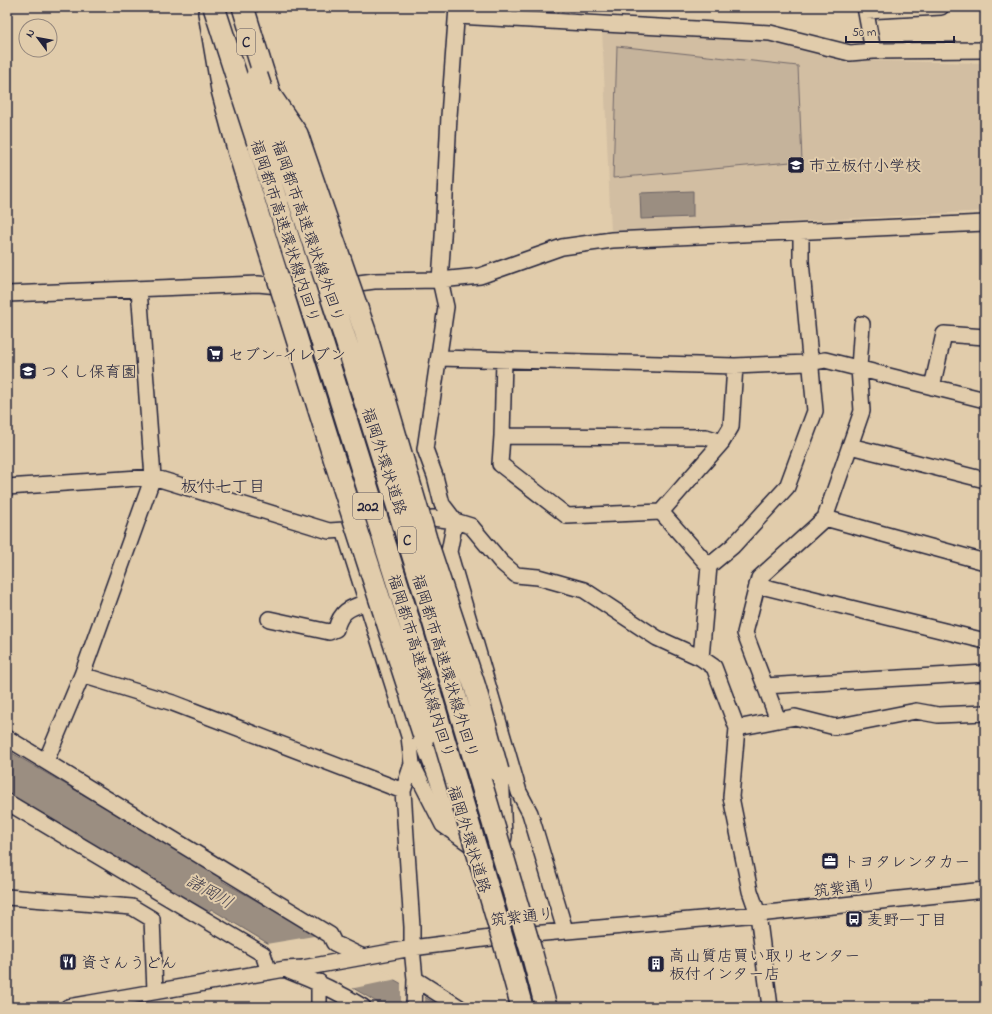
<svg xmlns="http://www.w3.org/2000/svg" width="992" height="1014" font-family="'Indie Flower','Klee One',sans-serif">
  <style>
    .built { fill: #d2bea2 }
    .green { fill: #c5b39b; stroke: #746a6b }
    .water { fill: #9b8e81; stroke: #6b6365 }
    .pier { fill: #e1ccab }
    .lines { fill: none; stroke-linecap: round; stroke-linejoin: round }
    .minor-casing { stroke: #22223b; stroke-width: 18 }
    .highway-casing { stroke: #22223b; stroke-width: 24 }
    .minor { stroke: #e1ccab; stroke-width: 15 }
    .highway { stroke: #e1ccab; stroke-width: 21 }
    .highway-bridge-casing { stroke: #22223b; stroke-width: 24; stroke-linecap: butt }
    .highway-bridge { stroke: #e1ccab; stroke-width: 21 }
    .labels { text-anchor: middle; stroke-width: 4; stroke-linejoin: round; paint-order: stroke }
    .shield { fill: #e1ccab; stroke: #5b555d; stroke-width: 1 }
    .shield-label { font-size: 15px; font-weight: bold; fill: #22223b }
    .poi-label { font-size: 16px; fill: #22223b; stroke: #e1ccab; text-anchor: start }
    .street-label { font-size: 16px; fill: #22223b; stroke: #e1ccab }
    .neighbourhood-label { font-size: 17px; fill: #22223b; stroke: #e1ccab }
    .water-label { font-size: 17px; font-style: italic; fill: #403d4c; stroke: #e1ccab }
  </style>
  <rect width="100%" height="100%" fill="#e1ccab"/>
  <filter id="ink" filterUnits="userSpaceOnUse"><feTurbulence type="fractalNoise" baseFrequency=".025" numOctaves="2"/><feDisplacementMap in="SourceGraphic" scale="8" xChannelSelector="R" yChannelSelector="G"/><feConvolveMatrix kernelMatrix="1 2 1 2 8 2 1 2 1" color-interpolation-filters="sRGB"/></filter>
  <g filter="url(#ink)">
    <path class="built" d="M 602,29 L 758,38 L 841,60 L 985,63 L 985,211 L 611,232 Z"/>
    <path class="green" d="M 617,46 L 798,66 L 802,161 L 613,178 Z"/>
    <path class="water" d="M 693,191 L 693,217 L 641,219 L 640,193 Z
      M 7,750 L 223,877 L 222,881 L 442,1007 L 385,1007 L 353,988 L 269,944 L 211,909 L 207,914 L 7,800 Z"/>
    <path class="pier" d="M 320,935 L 397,979 L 350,989 L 266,944 Z
      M 401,982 L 425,994 L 425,1007 L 401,1007 Z"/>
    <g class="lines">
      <defs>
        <path id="minor" d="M 865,7 L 873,51 L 985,50
          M 866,11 L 941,7
          M 457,16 L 770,33 L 850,53 L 873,51
          M 7,294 L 258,284 L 298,288 L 329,287 L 374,281 L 440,280 L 480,276 L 562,247 L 612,240 L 985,223
          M 439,358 L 735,366
          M 504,360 L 502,436 L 706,437 L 722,442
          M 932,387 L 944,334 L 985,337
          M 502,436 L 500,464 L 567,516 L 661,512
          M 850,446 L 985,480
          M 7,487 L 153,477 L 329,531 L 344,530 L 433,518 L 455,521 L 471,526 L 501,562 L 516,575 L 538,577 L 584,590 L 657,638 L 701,658
          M 825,518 L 985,562
          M 455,521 L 442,504 L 435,476 L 425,449 L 446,307 L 440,280 L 443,237 L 449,116 L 457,7
          M 455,521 L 449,552 L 519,792 L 530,813 L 565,930
          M 344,530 L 409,736 L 412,764 L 403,791 L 412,927 L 412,948 L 415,979 L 414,1007
          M 709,566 L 733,546 L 787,487 L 815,411 L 801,261 L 801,232
          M 757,585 L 985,641
          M 269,619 L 329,632 L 336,629 C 341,610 350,608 367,602
          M 82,675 L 173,703 L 403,791
          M 765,686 L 985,673
          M 778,720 L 745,633 L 759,578 L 825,518 L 862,411 L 859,368 L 862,324
          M 737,728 L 778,720 L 795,717 L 835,727 L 916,711 L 938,715 L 985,713
          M 7,738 L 330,935 L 334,943 L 363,957
          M 46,761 L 82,675 L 153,477 L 139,289
          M 412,764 L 443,825 L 471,845
          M 7,802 L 263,954 L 269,972
          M 7,897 L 132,907 L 152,919 L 155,991
          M 289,971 C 315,981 339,992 363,1007
          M 415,979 L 459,1007
          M 68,1007 L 285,969 L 303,968 L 412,948 L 499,937 L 758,914 L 985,890
          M 319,1007 L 319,982
          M 770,1007 L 758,914 L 750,891 L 731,797 L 737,728 L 714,667 L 701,658 L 709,566 L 661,512 L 722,442 L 731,427 L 735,366 L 808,363 L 825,360 L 985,400"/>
        <path id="highway" d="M 243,7 L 270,94
          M 209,13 L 222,90 L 239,153
          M 424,736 L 446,794 L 466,832
          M 498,771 L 501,837"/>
      </defs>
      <use href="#minor" class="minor-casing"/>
      <use href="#highway" class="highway-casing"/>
      <use href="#minor" class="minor"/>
      <use href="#highway" class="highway"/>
      <defs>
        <path id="highway-bridge" d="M 214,7 L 323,345 L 410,624 L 509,960 L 522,1007
          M 257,76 L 345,338 L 431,614 L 532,954 L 546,1007
          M 270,95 L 297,134 L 365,331 L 426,539 L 475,687 L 498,771
          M 239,153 L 333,455 L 424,736"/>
      </defs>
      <use href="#highway-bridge" class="highway-bridge-casing"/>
      <use href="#highway-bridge" class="highway-bridge"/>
    </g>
  </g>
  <defs>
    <symbol id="school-square" viewBox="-11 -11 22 22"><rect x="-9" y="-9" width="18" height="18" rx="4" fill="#22223b" stroke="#e1ccab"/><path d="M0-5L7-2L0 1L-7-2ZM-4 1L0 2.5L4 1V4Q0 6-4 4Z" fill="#fff"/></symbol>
    <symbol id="supermarket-square" viewBox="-11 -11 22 22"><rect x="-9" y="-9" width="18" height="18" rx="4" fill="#22223b" stroke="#e1ccab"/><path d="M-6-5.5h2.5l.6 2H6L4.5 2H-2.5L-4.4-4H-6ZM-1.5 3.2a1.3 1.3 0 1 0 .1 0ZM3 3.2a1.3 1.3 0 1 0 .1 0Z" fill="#fff"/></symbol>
    <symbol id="office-square" viewBox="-11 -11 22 22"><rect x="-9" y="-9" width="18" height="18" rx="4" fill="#22223b" stroke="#e1ccab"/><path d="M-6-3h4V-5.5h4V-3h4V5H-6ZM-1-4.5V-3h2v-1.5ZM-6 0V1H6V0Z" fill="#fff"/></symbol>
    <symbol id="bus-square" viewBox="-11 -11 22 22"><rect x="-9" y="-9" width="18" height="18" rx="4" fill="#22223b" stroke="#e1ccab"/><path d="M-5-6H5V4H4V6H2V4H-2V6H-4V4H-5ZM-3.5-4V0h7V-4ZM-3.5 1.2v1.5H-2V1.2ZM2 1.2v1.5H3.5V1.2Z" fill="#fff"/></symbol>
    <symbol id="restaurant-square" viewBox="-11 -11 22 22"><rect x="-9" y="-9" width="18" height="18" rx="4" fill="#22223b" stroke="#e1ccab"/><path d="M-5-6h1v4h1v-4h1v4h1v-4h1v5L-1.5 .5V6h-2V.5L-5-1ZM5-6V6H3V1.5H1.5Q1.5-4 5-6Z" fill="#fff"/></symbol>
    <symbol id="building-square" viewBox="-11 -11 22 22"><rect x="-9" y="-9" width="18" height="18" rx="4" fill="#22223b" stroke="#e1ccab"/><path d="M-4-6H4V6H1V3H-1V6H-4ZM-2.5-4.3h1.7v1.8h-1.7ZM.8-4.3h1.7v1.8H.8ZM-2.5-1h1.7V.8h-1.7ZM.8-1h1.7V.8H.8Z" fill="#fff"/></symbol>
  </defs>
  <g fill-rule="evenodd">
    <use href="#school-square" x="786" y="155" width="20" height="20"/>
    <use href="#supermarket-square" x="205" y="344" width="20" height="20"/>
    <use href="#school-square" x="18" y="361" width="20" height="20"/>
    <use href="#office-square" x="820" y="851" width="20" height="20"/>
    <use href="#bus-square" x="844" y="909" width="20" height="20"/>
    <use href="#restaurant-square" x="58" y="952" width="20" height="20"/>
    <use href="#building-square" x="646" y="954" width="20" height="20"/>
  </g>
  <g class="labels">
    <g class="shield">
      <rect x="237" y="29" width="18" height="26" rx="3"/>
      <rect x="353" y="493" width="30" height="26" rx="3"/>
      <rect x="398" y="527" width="18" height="26" rx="3"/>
    </g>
    <g class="shield-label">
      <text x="246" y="47">C</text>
      <text x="368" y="511">202</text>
      <text x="407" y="545">C</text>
    </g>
    <g class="poi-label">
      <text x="809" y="171">市立板付小学校</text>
      <text x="228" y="360">セブン-イレブン</text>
      <text x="41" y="377">つくし保育園</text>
      <text x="843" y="867">トヨタレンタカー</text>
      <text x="867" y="925">麦野一丁目</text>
      <text x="669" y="961">高山質店買い取りセンター<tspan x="669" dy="18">板付インター店</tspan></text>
      <text x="81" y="968">資さんうどん</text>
    </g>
    <g class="street-label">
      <text transform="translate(286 231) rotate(72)" y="6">福岡都市高速環状線内回り</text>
      <text transform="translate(309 231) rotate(71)" y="6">福岡都市高速環状線外回り</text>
      <text transform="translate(385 461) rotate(72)" y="6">福岡外環状道路</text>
      <text transform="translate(422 666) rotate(73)" y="6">福岡都市高速環状線内回り</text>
      <text transform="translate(446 666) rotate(73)" y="6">福岡都市高速環状線外回り</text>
      <text transform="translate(470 839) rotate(73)" y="6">福岡外環状道路</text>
      <text transform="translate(845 887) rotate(-6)" y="6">筑紫通り</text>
      <text transform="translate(522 916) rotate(-6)" y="6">筑紫通り</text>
    </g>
    <g class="neighbourhood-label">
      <text x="223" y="492">板付七丁目</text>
    </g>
    <g class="water-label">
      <text transform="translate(210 891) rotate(30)" y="6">諸岡川</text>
    </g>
  </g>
  <rect width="992" height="1014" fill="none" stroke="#e1ccab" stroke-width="24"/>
  <rect x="12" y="12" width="968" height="990" fill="none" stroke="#22223b" stroke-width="1.5" filter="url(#ink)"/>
  <g transform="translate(38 38) rotate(302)"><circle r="19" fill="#e1ccab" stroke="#95887e"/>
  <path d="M0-3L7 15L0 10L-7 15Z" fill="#22223b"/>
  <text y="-6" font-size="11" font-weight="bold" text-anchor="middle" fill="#22223b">N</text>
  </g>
  <path d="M846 36v6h108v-6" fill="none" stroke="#22223b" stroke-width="2"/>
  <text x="852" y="36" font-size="12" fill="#22223b" stroke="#e1ccab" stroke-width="3" paint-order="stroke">50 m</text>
</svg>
